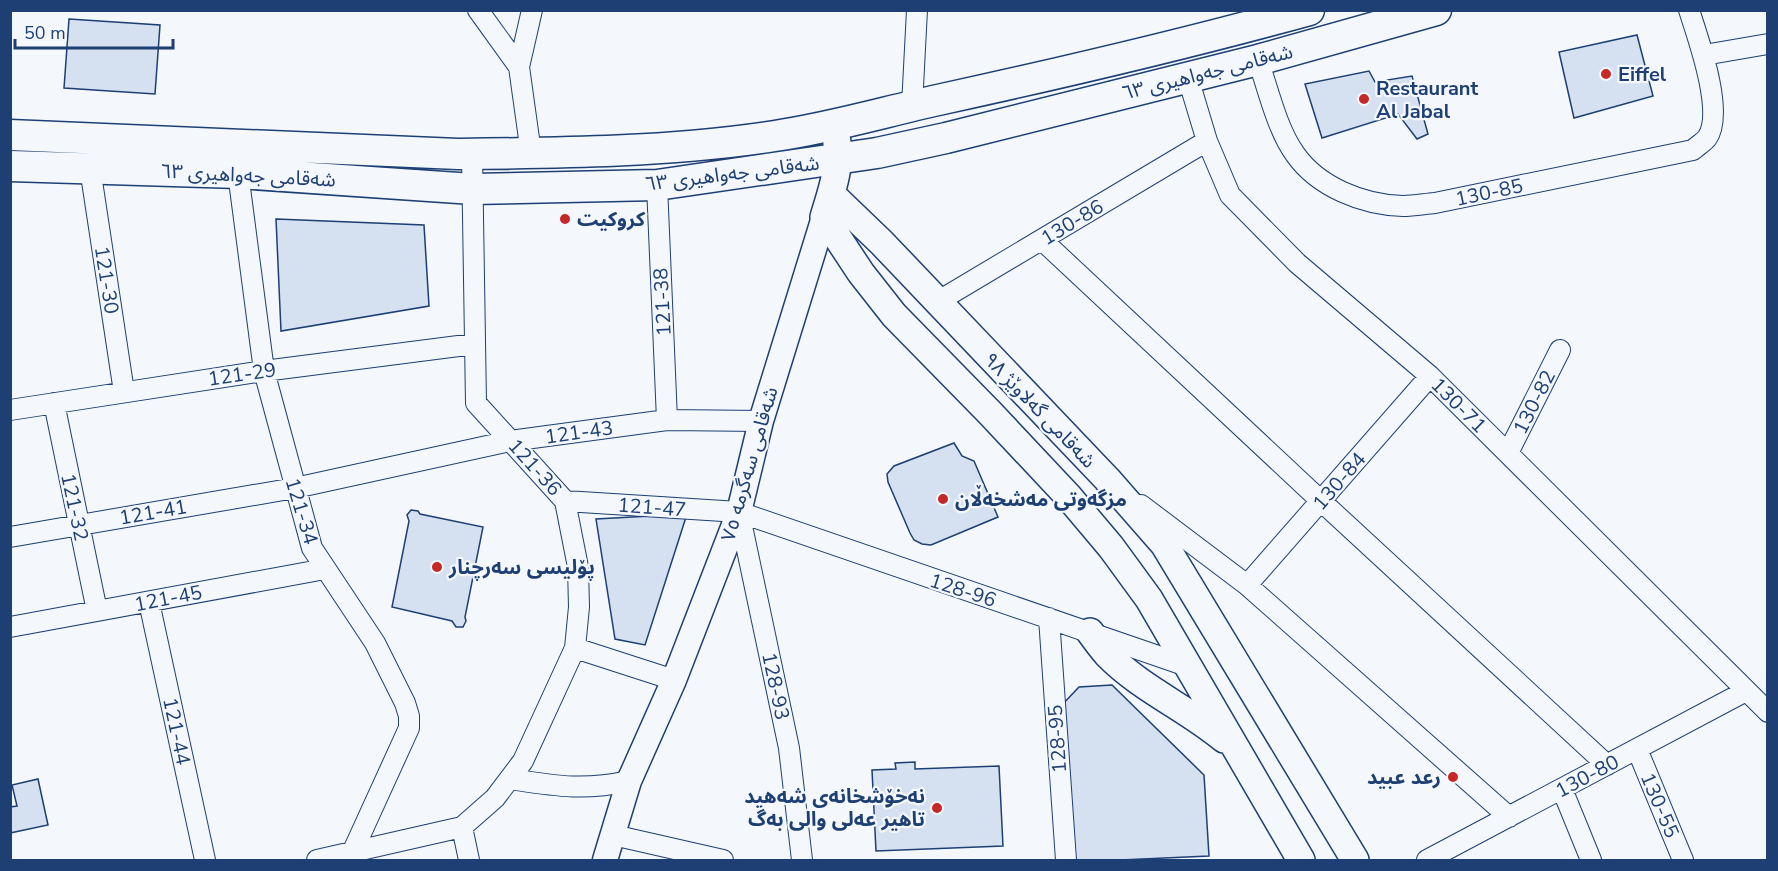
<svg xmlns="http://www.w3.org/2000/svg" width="1778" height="871" font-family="'Nunito Sans','Noto Sans Arabic',sans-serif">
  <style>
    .building { fill: #d5e0f0; stroke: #1d3f73; stroke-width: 1.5 }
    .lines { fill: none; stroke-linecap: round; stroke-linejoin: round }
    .minor-casing { stroke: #1d3f73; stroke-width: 22 }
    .tertiary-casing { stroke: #1d3f73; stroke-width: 27 }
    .secondary-casing { stroke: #1d3f73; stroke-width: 30 }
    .primary-casing { stroke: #1d3f73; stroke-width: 33 }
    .minor { stroke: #f4f7fb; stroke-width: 20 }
    .tertiary { stroke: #f4f7fb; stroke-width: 24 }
    .secondary { stroke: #f4f7fb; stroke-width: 27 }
    .primary { stroke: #f4f7fb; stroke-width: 30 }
    .poi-dot { fill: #c62828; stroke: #f4f7fb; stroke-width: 2 }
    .labels { text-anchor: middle; stroke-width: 4.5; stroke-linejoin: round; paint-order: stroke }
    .street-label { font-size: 20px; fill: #1d3f73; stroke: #f4f7fb }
    .poi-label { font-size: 20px; font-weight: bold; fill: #1d3f73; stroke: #f4f7fb; text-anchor: start }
  </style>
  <rect width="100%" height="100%" fill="#f4f7fb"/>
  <path class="building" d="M 69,19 L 160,25 L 155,94 L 64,88 Z
    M 1637,35 L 1653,96 L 1574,118 L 1559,52 Z
    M 1369,71 L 1375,82 L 1412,76 L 1428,134 L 1417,139 L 1398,114 L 1322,138 L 1305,84 Z
    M 276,219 L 424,225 L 429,306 L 281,331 Z
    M 954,443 L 962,456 L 974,461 L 998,517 L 931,545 L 922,544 L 914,540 L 910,533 L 888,482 L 887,474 L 894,466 Z
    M 411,510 L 418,511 L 420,514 L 483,527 L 465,617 L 466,621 L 463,627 L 456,627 L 452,621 L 392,607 L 409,521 L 407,515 Z
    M 687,514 L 645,645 L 615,639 L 596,519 Z
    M 1112,685 L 1204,775 L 1209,856 L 1120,860 L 1074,860 L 1060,707 L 1079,687 Z
    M 915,762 L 915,769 L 999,766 L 1003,846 L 876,851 L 872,770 L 896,769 L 895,763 Z
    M 38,779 L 48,825 L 10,833 L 10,807 L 17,806 L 12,785 Z"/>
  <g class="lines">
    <defs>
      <path id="minor" d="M 478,10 L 519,67 L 531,153
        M 1704,55 L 1768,44
        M 1258,60 C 1268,89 1277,129 1295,154 C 1318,187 1363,205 1403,206 C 1413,206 1424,204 1435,203 L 1693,150 C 1697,146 1704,142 1707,138 C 1725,113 1698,38 1689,10
        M 519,67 L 532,10
        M 1188,78 L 1207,141 L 1230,195 L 1297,263 L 1430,376 L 1768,712
        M 912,106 L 917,10
        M 90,168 L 124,392
        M 238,173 L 264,371 L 312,548 L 375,643 L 405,703 L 409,716 L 409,728 L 352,853
        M 657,185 L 667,420
        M 1042,240 L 1321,501 L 1607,765
        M 937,302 L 1207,141
        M 54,403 L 97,611
        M 10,410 L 264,371 L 474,344
        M 1508,453 L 1560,350
        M 565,501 L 739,512 L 1187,666
        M 1141,505 L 1247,585 L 1509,817
        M 739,512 L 789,748 L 802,860
        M 10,537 L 295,488 L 510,441 L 667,420 L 761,421
        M 1247,585 L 1430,376
        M 149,602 L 205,860
        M 1049,618 L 1066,860
        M 10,627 L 325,569
        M 575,648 L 674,680
        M 1637,749 L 1683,860
        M 510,779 C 556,786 583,791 629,781
        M 1562,789 L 1591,860
        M 462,827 L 469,860
        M 613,835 L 723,860
        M 317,860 L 462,827 L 495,798 L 523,761 L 575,648 L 579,607 L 578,567 L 565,501 L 476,403 L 472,154
        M 1427,860 L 1746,691"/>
      <path id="tertiary" d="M 605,860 L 629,781 L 674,680 L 739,512 L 761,421 L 824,217"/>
      <path id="secondary" d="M 834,126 C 843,161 834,184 824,217 L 861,273 L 894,315 L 991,414 L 1068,496 L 1111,547 L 1149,599 L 1301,860
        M 831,194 L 882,243 L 1107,479 L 1164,544 L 1355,860
        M 1090,632 C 1095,639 1101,647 1107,654 C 1141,689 1187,708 1224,739"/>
      <path id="primary" d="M 10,135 L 458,154 C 562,153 672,152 775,136 C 830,128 884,112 938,100 C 1062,73 1186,44 1309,10
        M 10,166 L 238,173 L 473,189 L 657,185 L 877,153 L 946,138 L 1258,60 L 1436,10"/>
    </defs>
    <use href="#minor" class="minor-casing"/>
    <use href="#tertiary" class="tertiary-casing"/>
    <use href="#secondary" class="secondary-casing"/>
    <use href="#primary" class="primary-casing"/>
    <use href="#minor" class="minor"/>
    <use href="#tertiary" class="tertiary"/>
    <use href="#secondary" class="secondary"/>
    <use href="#primary" class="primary"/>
  </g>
  <g class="poi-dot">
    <circle cx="1606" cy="74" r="6"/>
    <circle cx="1364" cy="99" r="6"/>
    <circle cx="565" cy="219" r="6"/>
    <circle cx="943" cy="499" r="6"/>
    <circle cx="437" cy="567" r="6"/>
    <circle cx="1453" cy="777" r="6"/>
    <circle cx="937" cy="808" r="6"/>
  </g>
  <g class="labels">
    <g class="street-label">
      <text transform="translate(1207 72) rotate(-14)" y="7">شەقامی جەواهیری ٦٣</text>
      <text transform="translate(732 173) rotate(-7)" y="7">شەقامی جەواهیری ٦٣</text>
      <text transform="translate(248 175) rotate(3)" y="7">شەقامی جەواهیری ٦٣</text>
      <text transform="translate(1489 192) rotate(-12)" y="7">130-85</text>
      <text transform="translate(1072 222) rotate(-31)" y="7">130-86</text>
      <text transform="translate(107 280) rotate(81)" y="7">121-30</text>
      <text transform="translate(662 302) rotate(-93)" y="7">121-38</text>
      <text transform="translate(242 374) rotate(-8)" y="7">121-29</text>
      <text transform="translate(1534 402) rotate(-63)" y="7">130-82</text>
      <text transform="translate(1459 405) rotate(45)" y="7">130-71</text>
      <text transform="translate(1040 410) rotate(46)" y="7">شەقامی گەلاوێژ ٩٨</text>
      <text transform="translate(579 432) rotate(-8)" y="7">121-43</text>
      <text transform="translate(749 464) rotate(-74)" y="7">شەقامی سەگرمە ٧٥</text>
      <text transform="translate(535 467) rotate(48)" y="7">121-36</text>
      <text transform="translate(1339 481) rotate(-49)" y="7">130-84</text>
      <text transform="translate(75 507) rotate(78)" y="7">121-32</text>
      <text transform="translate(652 507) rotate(4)" y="7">121-47</text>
      <text transform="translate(302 511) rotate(73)" y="7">121-34</text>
      <text transform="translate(153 512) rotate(-10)" y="7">121-41</text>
      <text transform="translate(963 590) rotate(18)" y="7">128-96</text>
      <text transform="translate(168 598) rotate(-11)" y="7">121-45</text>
      <text transform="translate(776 686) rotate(78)" y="7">128-93</text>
      <text transform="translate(177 731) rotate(78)" y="7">121-44</text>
      <text transform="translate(1057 739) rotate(-94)" y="7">128-95</text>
      <text transform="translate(1587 776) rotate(-28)" y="7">130-80</text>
      <text transform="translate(1660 805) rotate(67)" y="7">130-55</text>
    </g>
    <g class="poi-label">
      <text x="1618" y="81">Eiffel</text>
      <text x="1376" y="95">Restaurant<tspan x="1376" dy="23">Al Jabal</tspan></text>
      <text x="577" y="226">كروكيت</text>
      <text x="955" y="506">مزگەوتی مەشخەڵان</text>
      <text x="449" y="574">پۆلیسی سەرچنار</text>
      <text x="1441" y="784" text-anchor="end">رعد عبيد</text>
      <text x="925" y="803" text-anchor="end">نەخۆشخانەی شەهید<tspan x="925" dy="23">تاهیر عەلی والی بەگ</tspan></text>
    </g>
  </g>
  <rect width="1778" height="871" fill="none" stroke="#1d3f73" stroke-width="24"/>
  <path d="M15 39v9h158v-9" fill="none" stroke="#1d3f73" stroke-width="3"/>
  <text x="24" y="39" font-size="18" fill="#1d3f73" stroke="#f4f7fb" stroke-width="4.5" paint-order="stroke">50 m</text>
</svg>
